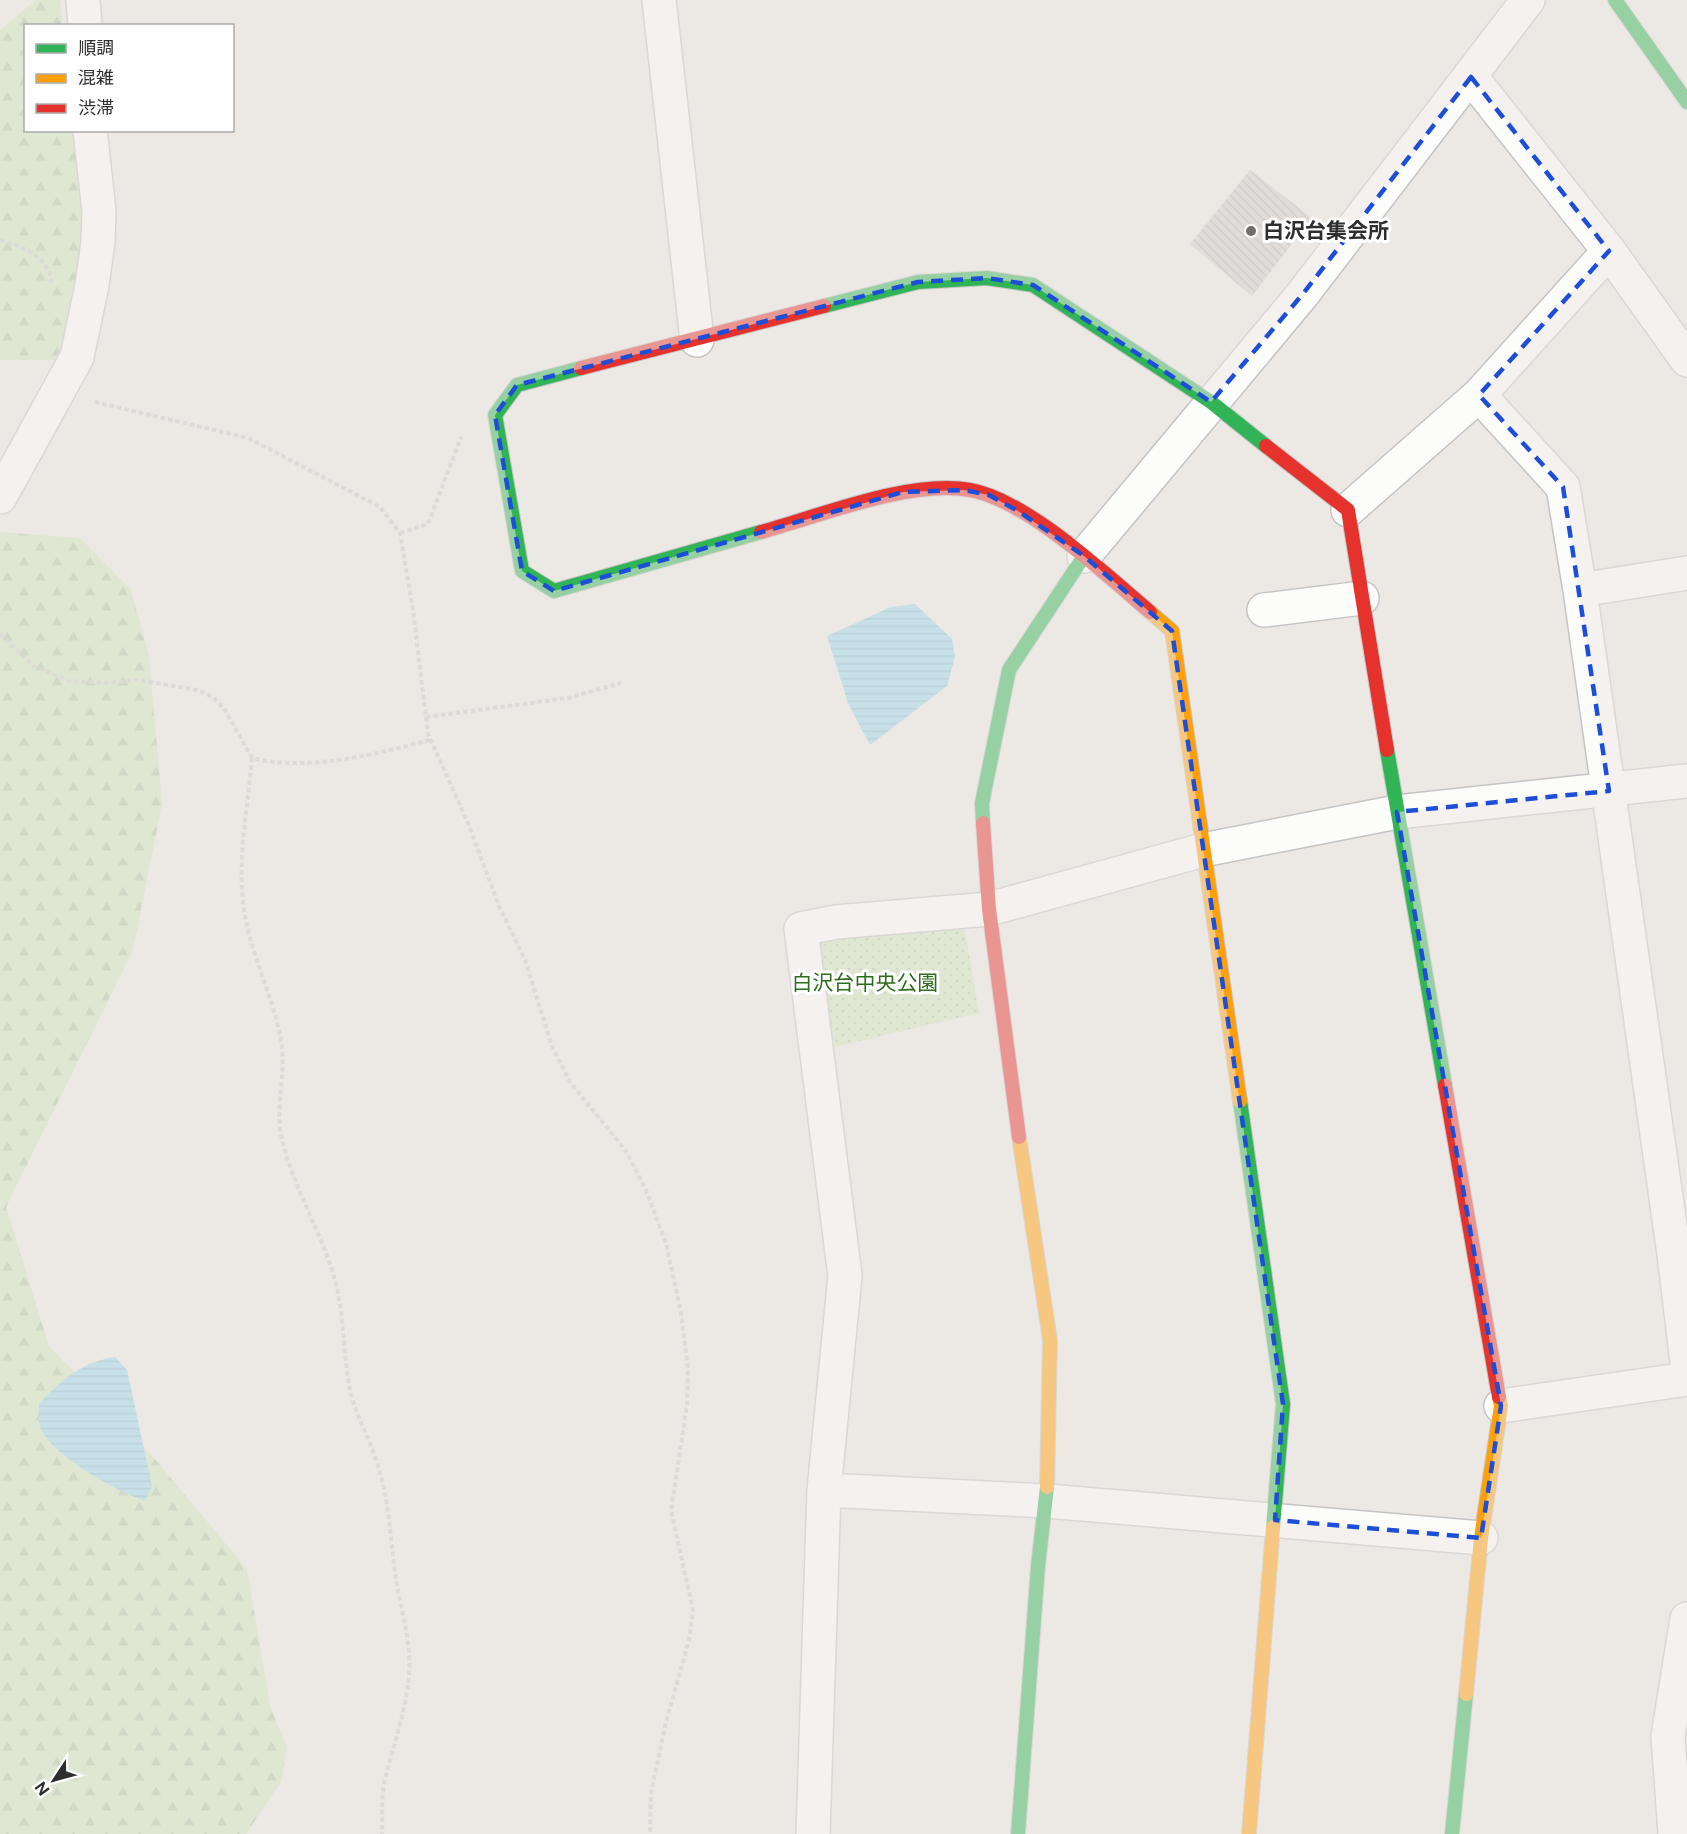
<svg xmlns="http://www.w3.org/2000/svg" width="1687" height="1834" font-family="'Public Sans','Noto Sans JP',sans-serif">
  <style>
    .forest { fill: url(#forest-firs) }
    .park { fill: url(#park-dots) }
    .water { fill: url(#water-rules) }
    .building { fill: url(#building-back-hatch) }
    .lines { fill: none; stroke-linecap: round; stroke-linejoin: round }
    .street-casing { stroke: #c5c4c5; stroke-width: 36 }
    .fast-casing { stroke: #c5c4c5; stroke-width: 16 }
    .slow-casing { stroke: #c5c4c5; stroke-width: 16 }
    .jam-casing { stroke: #c5c4c5; stroke-width: 16 }
    .path { stroke: #c9c9c8; stroke-width: 4; stroke-dasharray: 4.5 3; stroke-linecap: butt }
    .street { stroke: #fcfcfb; stroke-width: 33 }
    .fast { stroke: #30b455; stroke-width: 14 }
    .slow { stroke: #ff9f0a; stroke-width: 14 }
    .jam { stroke: #e5322d; stroke-width: 14 }
    .marked { fill: none; stroke: #1d4ed8; stroke-width: 4.5; stroke-dasharray: 12 8; stroke-linejoin: round }
    .poi-dot { fill: #706f6e; stroke: #fff; stroke-width: 2 }
    .labels { text-anchor: middle; stroke-width: 6; stroke-linejoin: round; paint-order: stroke }
    .poi-label { font-size: 21px; font-weight: bold; fill: #2e2e2e; stroke: #fff; text-anchor: start }
    .park-label { font-size: 21px; fill: #2c6e1b; stroke: #fff }
  </style>
  <defs>
    <pattern id="forest-firs" width="22" height="20" patternUnits="userSpaceOnUse" patternTransform="scale(1.5)"><rect width="22" height="20" fill="#cee6be"/><path d="M5 1l3.5 6h-7zM16 11l3.5 6h-7z" fill="#b1c6a4"/></pattern>
    <pattern id="park-dots" width="8" height="8" patternUnits="userSpaceOnUse" patternTransform="scale(1.5)"><rect width="8" height="8" fill="#cee6be"/><path d="M2 2h.1M6 6h.1" fill="none" stroke="#b1c6a4" stroke-width="1.8" stroke-linecap="round"/></pattern>
    <pattern id="water-rules" width="6" height="5" patternUnits="userSpaceOnUse" patternTransform="scale(1.5)"><rect width="6" height="5" fill="#99d6ec"/><path d="M0 2.5h6" fill="none" stroke="#84b8cb"/></pattern>
    <pattern id="building-back-hatch" width="6" height="6" patternUnits="userSpaceOnUse" patternTransform="scale(1.5)"><rect width="6" height="6" fill="#d1cecb"/><path d="M-1 5l2 2M0 0l6 6M5-1l2 2" fill="none" stroke="#b4b1af"/></pattern>
  </defs>
  <rect width="100%" height="100%" fill="#ece8e4"/>
  <path class="forest" d="M 36,0 L 60,0 L 63,25 L 26,26 L 26,130 L 75,131 L 86,266 L 64,360 L 0,360 L 0,30 Z
    M 0,532 L 80,538 L 131,590 L 149,655 L 162,804 L 133,950 L 6,1207 L 49,1346 L 133,1433 L 247,1569 L 270,1706 L 287,1748 L 281,1782 L 246,1834 L 0,1834 Z"/>
  <path class="park" d="M 964,926 L 979,1013 L 817,1051 L 801,929 Z"/>
  <path class="water" d="M 915,604 L 952,639 L 955,657 L 947,686 L 870,745 L 848,703 L 827,636 L 891,607 Z
    M 115,1357 L 127,1370 L 152,1486 L 145,1501 C 118,1492 44,1452 39,1423 C 38,1417 39,1410 39,1404 C 61,1380 82,1362 115,1357 Z"/>
  <path class="building" d="M 1250,170 L 1312,218 L 1252,296 L 1190,244 Z"/>
  <g class="lines">
    <defs>
      <path id="street" d="M 83,0 L 85,26
        M 659,0 L 697,340
        M 1471,77 L 1609,251 L 1687,360
        M 1479,395 L 1563,487 L 1580,590
        M 0,497 L 77,357 L 92,285 L 98,242 L 99,211 L 90,130
        M 1348,510 L 1479,395 L 1609,251
        M 1084,556 L 1302,295 L 1528,0
        M 1687,573 L 1580,590 L 1674,1254 L 1687,1362
        M 1264,610 L 1362,598
        M 1501,1406 L 1687,1379
        M 824,1490 L 1047,1501 L 1481,1538
        M 813,1834 L 824,1490 L 845,1276 L 801,929 L 836,922 L 989,909 L 1203,850 L 1397,812 L 1687,781
        M 1675,1834 L 1668,1736 L 1687,1619"/>
      <path id="fast" d="M 1615,0 L 1687,102
        M 824,306 L 918,282 L 987,278 L 1033,285 L 1211,402 L 1266,446
        M 581,368 L 517,385 L 495,415 L 522,571 L 554,591 L 761,532
        M 1387,750 L 1445,1085
        M 983,823 L 982,803 L 1009,670 L 1084,556
        M 1240,1101 L 1283,1404 L 1273,1527
        M 1018,1834 L 1038,1566 L 1047,1487
        M 1452,1834 L 1466,1694"/>
      <path id="slow" d="M 1150,612 L 1172,631 L 1240,1101
        M 1019,1137 L 1050,1340 L 1047,1487
        M 1466,1694 L 1481,1538 L 1501,1406 L 1499,1397
        M 1249,1834 L 1273,1527"/>
      <path id="jam" d="M 581,368 L 824,306
        M 1266,446 L 1348,510 L 1387,750
        M 761,532 C 820,516 911,479 970,490 C 1027,500 1105,574 1150,612
        M 983,823 L 989,909 L 1019,1137
        M 1445,1085 L 1499,1397"/>
    </defs>
    <use href="#street" class="street-casing"/>
    <use href="#fast" class="fast-casing"/>
    <use href="#slow" class="slow-casing"/>
    <use href="#jam" class="jam-casing"/>
    <path class="path" d="M 0,240 C 24,248 49,255 52,285
      M 95,402 L 248,438 L 380,507 L 400,533 L 413,610 L 428,734 L 468,823 L 499,906 L 525,960 L 552,1046 L 570,1082 L 626,1151 L 646,1190 L 666,1243 L 681,1313 L 688,1370 L 687,1405 L 671,1510 L 693,1610 L 689,1640 L 665,1726 L 651,1793 L 650,1834
      M 400,533 L 428,524 L 461,437
      M 0,634 L 33,666 L 69,681 L 105,683 L 138,680 L 197,690 L 213,697 L 225,710 L 252,758 C 309,772 375,754 430,740
      M 426,717 L 568,698 L 621,683
      M 252,758 C 248,805 238,855 243,902 C 248,950 273,994 281,1041 C 287,1072 275,1104 281,1135 C 292,1186 321,1230 335,1280 C 344,1314 343,1350 349,1385 C 354,1413 369,1436 377,1463 C 389,1498 390,1535 395,1572 C 398,1596 405,1619 408,1643 C 415,1692 394,1738 384,1784 C 381,1800 383,1818 382,1834"/>
    <use href="#street" class="street"/>
    <use href="#fast" class="fast"/>
    <use href="#slow" class="slow"/>
    <use href="#jam" class="jam"/>
  </g>
  <path d="M0 0H1687V1834H0ZM 1471,77 L 1609,251 L 1479,395 L 1563,487 L 1609,791 L 1397,812 L 1501,1406 L 1481,1538 L 1275,1520 L 1283,1404 L 1172,631 L 1084,556 L 1018,511 L 989,495 L 964,490 L 903,492 L 554,591 L 522,571 L 495,415 L 517,385 L 918,282 L 987,278 L 1033,285 L 1211,402 L 1302,295 Z" fill="#ece8e4" fill-opacity=".55" fill-rule="evenodd"/>
  <path class="marked" d="M 1471,77 L 1609,251 L 1479,395 L 1563,487 L 1609,791 L 1397,812 L 1501,1406 L 1481,1538 L 1275,1520 L 1283,1404 L 1172,631 L 1084,556 L 1018,511 L 989,495 L 964,490 L 903,492 L 554,591 L 522,571 L 495,415 L 517,385 L 918,282 L 987,278 L 1033,285 L 1211,402 L 1302,295 Z"/>
  <circle class="poi-dot" cx="1251" cy="231" r="6"/>
  <g class="labels">
    <g class="poi-label">
      <text x="1263" y="238">白沢台集会所</text>
    </g>
    <g class="park-label">
      <text x="865" y="990">白沢台中央公園</text>
    </g>
  </g>
  <rect x="24" y="24" width="210" height="108" fill="#ffffff" stroke="#ababab" stroke-width="1.5"/>
  <rect x="36" y="44" width="30" height="9" fill="#30b455" stroke="#ababab" stroke-width="1.5"/>
  <text x="78" y="54" font-size="18" fill="#2e2e2e">順調</text>
  <rect x="36" y="74" width="30" height="9" fill="#ff9f0a" stroke="#ababab" stroke-width="1.5"/>
  <text x="78" y="84" font-size="18" fill="#2e2e2e">混雑</text>
  <rect x="36" y="104" width="30" height="9" fill="#e5322d" stroke="#ababab" stroke-width="1.5"/>
  <text x="78" y="114" font-size="18" fill="#2e2e2e">渋滞</text>
  <g transform="translate(54 1780) rotate(234)" stroke="#ffffff" stroke-width="4.5" paint-order="stroke">
  <path d="M0-4.5L10 22L0 15L-10 22Z" fill="#2e2e2e"/>
  <text y="-9" font-size="16" font-weight="bold" text-anchor="middle" fill="#2e2e2e">N</text>
  </g>
</svg>
